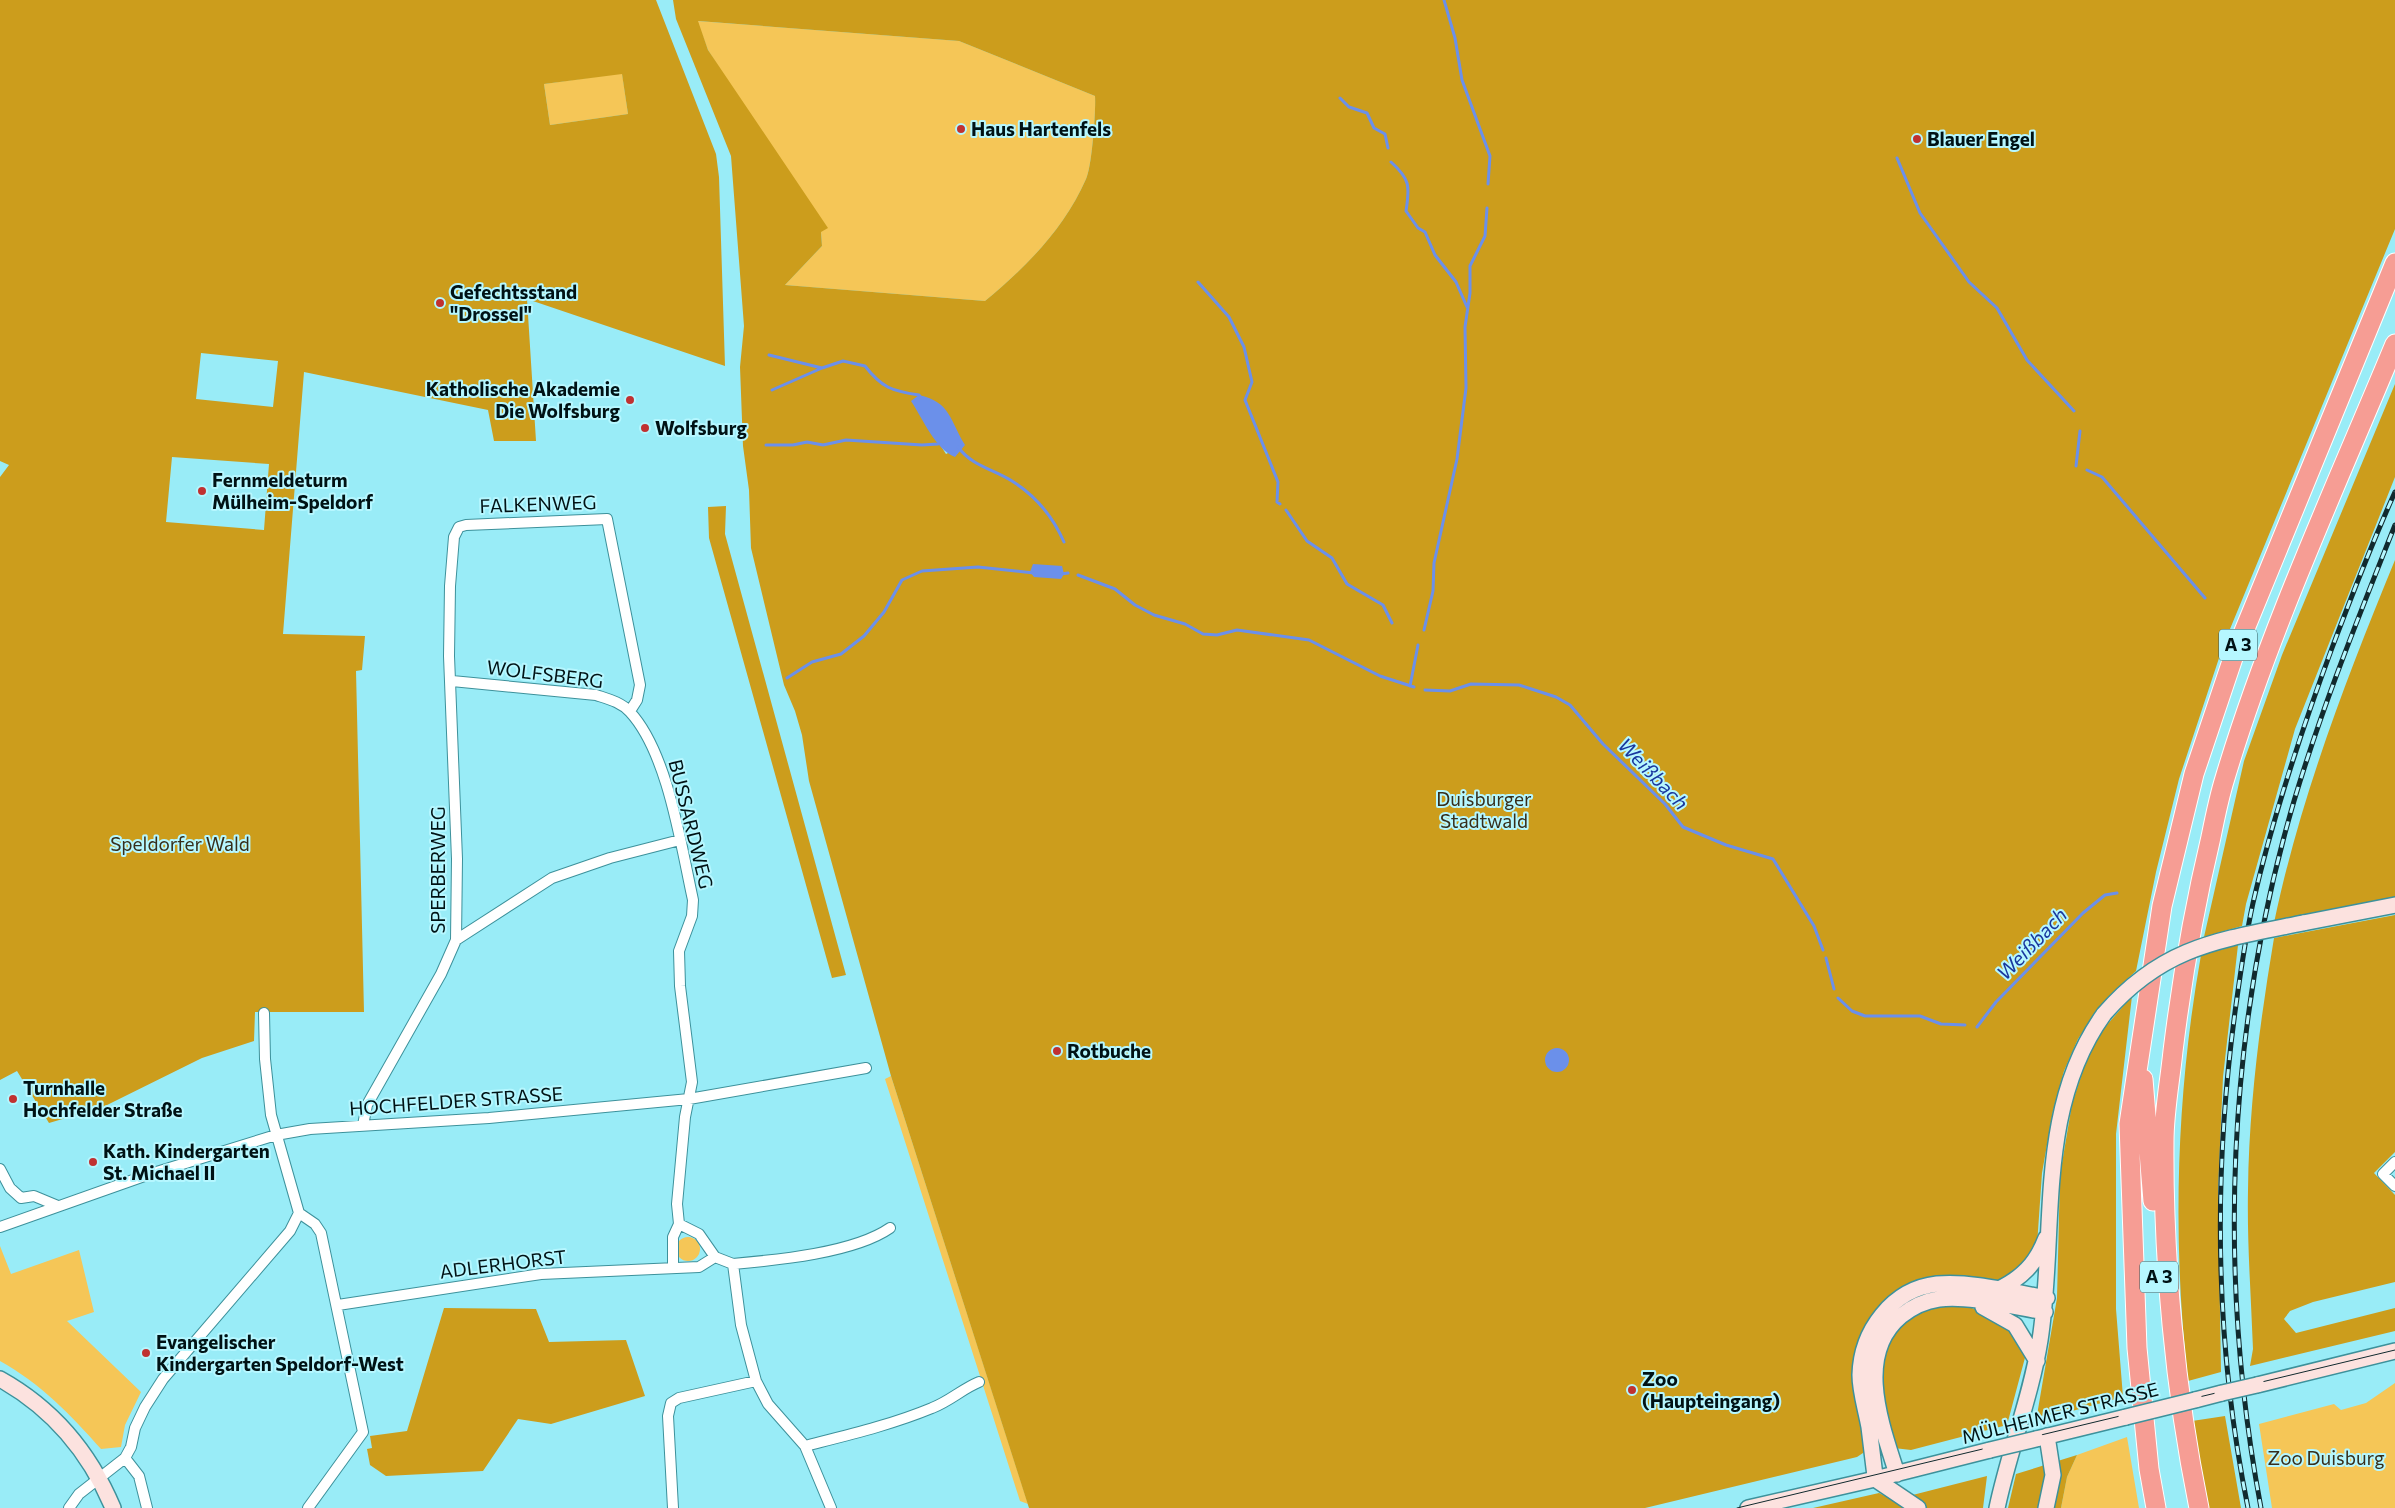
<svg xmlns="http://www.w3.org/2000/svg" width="2395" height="1508" font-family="Commissioner,sans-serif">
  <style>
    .green { fill: #f5c657 }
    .forest { fill: #cc9d1c; fill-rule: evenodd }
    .water { fill: #6b90ea }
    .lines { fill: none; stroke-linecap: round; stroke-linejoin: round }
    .stream { stroke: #6b90ea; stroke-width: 3 }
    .street-casing { stroke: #3d919b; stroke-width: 12 }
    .secondary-casing { stroke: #3d919b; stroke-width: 18 }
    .highway-casing { stroke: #fff; stroke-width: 21 }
    .street { stroke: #fff; stroke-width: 10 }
    .secondary { stroke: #fce2df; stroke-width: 15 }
    .highway { stroke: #f69d94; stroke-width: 19 }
    .tram { stroke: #112a2e; stroke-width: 1 }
    .rail-casing { stroke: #112a2e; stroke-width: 5 }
    .rail { stroke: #b6f7ff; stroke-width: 3; stroke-dasharray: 9; stroke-linecap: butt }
    .secondary-bridge-casing { stroke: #3d919b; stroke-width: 18; stroke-linecap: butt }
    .secondary-bridge { stroke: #fce2df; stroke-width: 15 }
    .poi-dot { fill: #c03131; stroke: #b6f7ff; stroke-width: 2 }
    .labels { text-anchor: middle; stroke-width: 4; stroke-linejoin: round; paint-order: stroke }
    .shield { fill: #b6f7ff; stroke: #37575b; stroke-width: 1 }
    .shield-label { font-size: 18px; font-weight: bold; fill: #001215 }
    .poi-label { font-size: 19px; font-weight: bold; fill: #001215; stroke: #b6f7ff; text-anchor: start }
    .street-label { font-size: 19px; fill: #001215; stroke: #b6f7ff }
    .park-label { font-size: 19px; fill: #372e1b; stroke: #b6f7ff }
    .water-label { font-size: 20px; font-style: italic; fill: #19379e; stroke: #b6f7ff }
  </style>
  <rect width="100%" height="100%" fill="#99ecf7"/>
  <path class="green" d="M 697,21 L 959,41 L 1095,96 C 1096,110 1092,167 1086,179 C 1064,229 1026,267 985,301 L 785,285 L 822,246 L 821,232 L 708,50 Z
    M 622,73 L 628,114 L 550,125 L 544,84 Z
    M 891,1076 L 1028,1504 L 1020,1501 L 885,1079 Z
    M676 1249a12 12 0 1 1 24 0a12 12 0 1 1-24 0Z
    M 0,1246 L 11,1274 L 79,1250 L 94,1312 L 67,1321 L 141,1392 L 125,1425 L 121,1447 L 101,1449 C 71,1415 40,1383 0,1361 Z
    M 2395,1383 L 2395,1508 L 2272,1508 L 2259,1424 L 2334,1404 L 2341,1410 L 2366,1403 Z
    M 2127,1437 L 2139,1508 L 2061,1508 L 2067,1477 L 2077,1455 Z"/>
  <path class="forest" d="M 0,0 L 656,0 L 716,154 L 719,177 L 725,366 L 527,299 L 536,441 L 494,441 L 488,410 L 304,372 L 283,634 L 365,636 L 362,670 L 356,671 L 364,1012 L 255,1012 L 254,1041 L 202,1058 L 103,1107 L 49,1123 L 17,1071 L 0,1080 L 0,477 L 9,465 L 0,461 ZM 622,74 L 628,114 L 550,125 L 544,84 ZM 201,353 L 278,361 L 273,407 L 196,399 ZM 172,457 L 269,464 L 264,530 L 166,522 Z
    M 673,0 L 2395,0 L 2395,229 L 2223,646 L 2179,779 L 2156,872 L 2136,971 L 2110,995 L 2098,1009 L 2078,1039 L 2064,1071 L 2053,1111 L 2042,1173 L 2037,1245 L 2031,1258 L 2005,1279 L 1995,1282 L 1936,1280 L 1866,1330 L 1865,1447 L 1863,1453 L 1857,1457 L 1645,1508 L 1029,1508 L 891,1076 L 809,781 L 802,735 L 795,711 L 784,685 L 751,548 L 749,490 L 743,446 L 740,367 L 744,326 L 731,156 L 676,19 ZM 698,21 L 959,41 L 1095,96 C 1096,110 1092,167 1086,179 C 1064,229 1026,267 985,301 L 785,285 L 822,246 L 821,232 L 828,228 L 708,50 ZM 912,401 L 957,433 L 964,445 L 946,454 Z
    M 2395,384 L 2395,477 L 2295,729 L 2246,904 L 2242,926 L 2204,937 L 2244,761 L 2282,655 Z
    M 726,506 L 725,534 L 846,975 L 832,978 L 709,538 L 708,507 Z
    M 2395,560 L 2395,899 L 2274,923 C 2300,798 2347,677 2395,560 Z
    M 2395,915 L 2395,1152 L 2374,1173 L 2395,1195 L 2395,1282 L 2313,1302 L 2290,1311 L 2284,1319 L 2296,1333 L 2395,1308 L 2395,1331 L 2250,1366 L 2253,1349 C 2251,1296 2247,1243 2248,1190 C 2249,1105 2260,1021 2274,938 Z
    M 2238,945 L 2223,1077 L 2218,1190 L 2221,1372 L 2188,1381 C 2172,1240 2176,1095 2201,955 Z
    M 2132,996 L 2116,1134 L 2116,1309 L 2123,1397 L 2036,1421 L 2057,1298 L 2060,1175 L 2072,1104 L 2086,1061 L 2099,1034 Z
    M 1938,1305 L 1967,1306 L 1979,1311 L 2012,1331 L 2026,1354 L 2007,1425 L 1911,1450 L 1894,1448 C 1881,1388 1862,1329 1938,1305 Z
    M 444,1308 L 536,1309 L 549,1342 L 626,1340 L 645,1396 L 551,1424 L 518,1419 L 483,1471 L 386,1476 L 370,1465 L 367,1449 L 372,1448 L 370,1436 L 407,1431 Z
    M 2225,1416 L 2241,1508 L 2206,1508 L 2192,1421 Z
    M 2077,1455 L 2067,1477 L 2061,1508 L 2008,1508 L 2016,1474 Z
    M 1987,1476 L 1983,1508 L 1813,1508 L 1879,1493 L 1893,1500 Z"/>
  <path class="water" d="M 919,395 C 951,402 950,421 965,445 L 955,457 C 935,449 923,419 911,401 Z
    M 1033,564 L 1062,566 L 1064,574 L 1061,579 L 1034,577 L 1030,572 Z
    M1545 1060a12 12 0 1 1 24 0a12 12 0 1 1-24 0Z"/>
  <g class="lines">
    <path class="stream" d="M 1444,0 L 1455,38 L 1462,80 L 1490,156 L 1488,184
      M 1340,98 L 1349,107 L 1367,113 L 1374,128 L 1385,134 L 1388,148
      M 1897,158 L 1920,213 L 1969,282 L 1997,308 L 2027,360 L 2074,411
      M 1391,162 C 1410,179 1410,186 1406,211 L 1418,228 L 1425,232 L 1435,255 L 1456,282 L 1467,307
      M 1198,282 L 1229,317 L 1244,347 L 1252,382 L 1245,400 L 1278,482 L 1277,502 L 1280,504
      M 769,355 L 822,368 L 843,361 L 865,366 C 882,388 892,391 919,395 L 921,398
      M 772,390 L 822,368
      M 766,445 L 793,445 L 807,442 L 823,445 L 846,440 L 922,445 L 938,444
      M 958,447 C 972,466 993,469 1012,481 C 1036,496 1053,517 1064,542
      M 2076,466 L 2080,431
      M 2087,470 L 2102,477 L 2205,598
      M 1286,510 L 1307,541 L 1332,558 L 1347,584 L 1383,605 L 1392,623
      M 1061,574 L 1068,573
      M 1078,575 L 1115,589 L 1135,605 L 1154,615 L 1185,624 L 1203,634 L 1217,635 L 1237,630 L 1309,640 L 1380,676 L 1414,687
      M 1424,630 L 1433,591 L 1434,563 L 1457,459 L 1466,388 L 1465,327 L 1470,293 L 1470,266 L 1485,236 L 1487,208
      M 787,678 L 812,662 L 841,654 L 864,636 L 884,612 L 902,580 L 922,571 L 978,567 L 1034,573
      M 1410,686 L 1418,645
      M 1425,690 L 1450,691 L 1471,684 L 1519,685 L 1556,697 L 1570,705 L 1603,744 L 1665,804 L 1683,827 L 1726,845 L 1773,859 L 1814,926 L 1823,950
      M 1826,958 L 1834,989
      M 1838,998 L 1852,1011 L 1865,1016 L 1920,1016 L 1941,1024 L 1965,1025
      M 1977,1027 L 1996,1002 L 2083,913 L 2105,895 L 2117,893"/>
    <defs>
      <path id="street" d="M 452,681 L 596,695 C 608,699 621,702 630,712 C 668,753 681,846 693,900 L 692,916 L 679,951 L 680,986 L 692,1082 L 685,1117 L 677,1204 L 679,1224 L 699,1234 L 715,1257 L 733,1264 L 741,1325 L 756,1381 L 768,1404 L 805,1446 L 831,1508
        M 456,940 L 552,878 L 610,858 L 680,840
        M 363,1125 L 367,1105 L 441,974 L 456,940 L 457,859 L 449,656 L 450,586 L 454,537 L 459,527 L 466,525 L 607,519 L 640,685 L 637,700 L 630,711
        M 2395,1162 L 2383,1174 L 2395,1186
        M 0,1169 L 10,1188 L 21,1198 L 34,1196 L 58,1206
        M 299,1213 L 315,1224 L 321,1233 L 363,1432 L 308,1508
        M 0,1227 L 150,1174 L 276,1135 L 310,1129 L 489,1118 L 689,1099 L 866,1068
        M 733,1264 C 777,1260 854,1253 890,1228
        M 673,1268 L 673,1237 L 679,1224
        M 338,1305 L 541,1274 L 699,1267 L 715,1257
        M 805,1446 C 848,1435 891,1425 932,1408 C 950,1401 962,1389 979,1382
        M 125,1458 L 139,1476 L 147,1508
        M 69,1508 L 79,1494 L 125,1458 L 131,1447 L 135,1428 L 145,1407 L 163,1379 L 290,1231 L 299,1213 L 271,1115 L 265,1059 L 264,1013
        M 673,1508 L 668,1416 L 671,1403 L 679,1398 L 756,1381"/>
      <path id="secondary" d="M 2303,923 L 2395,905
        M 1997,1290 C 2022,1278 2036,1264 2046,1238
        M 1983,1307 L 2015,1325 L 2037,1361
        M 0,1379 C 52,1408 90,1453 113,1508
        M 2257,1385 L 2395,1351
        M 2195,1400 L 2222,1393
        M 2036,1439 L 2126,1417
        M 1897,1474 C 1882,1426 1854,1355 1901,1316 C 1912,1307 1925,1301 1939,1299 C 1969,1295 2014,1307 2045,1312
        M 1748,1508 L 1875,1479 L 1990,1450
        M 1918,1508 L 1878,1481 L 1875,1476 C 1873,1460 1871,1443 1869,1427 C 1866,1410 1860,1392 1860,1375 C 1861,1331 1892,1289 1937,1284 C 1973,1281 2012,1292 2047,1298
        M 1997,1508 C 2009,1451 2031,1397 2040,1340 C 2057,1231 2035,1110 2104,1014
        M 2046,1508 L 2053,1475 L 2047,1436"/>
      <path id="highway" d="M 2143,1079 L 2153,1201
        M 2156,1508 L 2149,1469 L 2137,1348 L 2129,1124 L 2162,906 L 2194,774 L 2233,658 L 2395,263
        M 2199,1508 C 2175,1391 2163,1261 2164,1141 C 2164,1111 2170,1081 2173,1051 C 2182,978 2194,908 2211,837 C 2215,817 2219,797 2225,778 C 2269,631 2336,486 2395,344"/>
    </defs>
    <use href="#street" class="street-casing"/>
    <use href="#secondary" class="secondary-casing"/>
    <use href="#highway" class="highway-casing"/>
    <use href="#street" class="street"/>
    <use href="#secondary" class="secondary"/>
    <use href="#highway" class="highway"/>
    <path class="tram" d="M 1737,1508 L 2395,1350"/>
    <defs>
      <path id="rail" d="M 2248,1508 C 2215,1345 2213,1176 2235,1012 C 2240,976 2245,939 2253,903 C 2273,815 2301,732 2332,648 C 2352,595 2372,543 2395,492
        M 2261,1508 C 2217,1274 2227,1030 2294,801 C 2322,707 2359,616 2395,525"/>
    </defs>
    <use href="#rail" class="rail-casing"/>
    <use href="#rail" class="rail"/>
    <defs>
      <path id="secondary-bridge" d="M 2104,1014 C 2163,946 2219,940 2303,923
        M 2222,1393 L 2257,1385
        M 2126,1417 L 2195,1400
        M 1990,1450 L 2036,1439"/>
    </defs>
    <use href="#secondary-bridge" class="secondary-bridge-casing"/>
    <use href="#secondary-bridge" class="secondary-bridge"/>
  </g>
  <g class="poi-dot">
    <circle cx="961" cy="129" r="5"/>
    <circle cx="1917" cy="139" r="5"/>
    <circle cx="440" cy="303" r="5"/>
    <circle cx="630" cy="400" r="5"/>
    <circle cx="645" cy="428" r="5"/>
    <circle cx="202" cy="491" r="5"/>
    <circle cx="1057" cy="1051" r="5"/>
    <circle cx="13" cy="1099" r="5"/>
    <circle cx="93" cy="1162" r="5"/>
    <circle cx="146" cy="1353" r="5"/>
    <circle cx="1632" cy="1390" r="5"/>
  </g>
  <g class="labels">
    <g class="shield">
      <rect x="2219" y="629.5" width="38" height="31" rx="4"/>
      <rect x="2140" y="1261.5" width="38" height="31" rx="4"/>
    </g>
    <g class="shield-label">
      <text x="2238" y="651">A 3</text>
      <text x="2159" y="1283">A 3</text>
    </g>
    <g class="poi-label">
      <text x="971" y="136">Haus Hartenfels</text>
      <text x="1927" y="146">Blauer Engel</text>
      <text x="450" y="299">Gefechtsstand<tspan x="450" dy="22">"Drossel"</tspan></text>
      <text x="620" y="396" text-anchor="end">Katholische Akademie<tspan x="620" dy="22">Die Wolfsburg</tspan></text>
      <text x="655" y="435">Wolfsburg</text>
      <text x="212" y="487">Fernmeldeturm<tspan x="212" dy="22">Mülheim-Speldorf</tspan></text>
      <text x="1067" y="1058">Rotbuche</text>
      <text x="23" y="1095">Turnhalle<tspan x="23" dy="22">Hochfelder Straße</tspan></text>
      <text x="103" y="1158">Kath. Kindergarten<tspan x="103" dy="22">St. Michael II</tspan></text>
      <text x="156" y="1349">Evangelischer<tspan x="156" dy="22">Kindergarten Speldorf-West</tspan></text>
      <text x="1642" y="1386">Zoo<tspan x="1642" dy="22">(Haupteingang)</tspan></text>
    </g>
    <g class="street-label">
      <text transform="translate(538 504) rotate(-2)" y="7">FALKENWEG</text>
      <text transform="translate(545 674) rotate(7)" y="7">WOLFSBERG</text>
      <text transform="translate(691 824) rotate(76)" y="7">BUSSARDWEG</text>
      <text transform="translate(438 870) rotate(-90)" y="7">SPERBERWEG</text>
      <text transform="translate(456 1101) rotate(-4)" y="7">HOCHFELDER STRASSE</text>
      <text transform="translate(503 1264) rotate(-7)" y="7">ADLERHORST</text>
      <text transform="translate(2060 1413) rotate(-14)" y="7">MÜLHEIMER STRASSE</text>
    </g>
    <g class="park-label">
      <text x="1484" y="806">Duisburger<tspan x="1484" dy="22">Stadtwald</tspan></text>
      <text x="180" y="851">Speldorfer Wald</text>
      <text x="2326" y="1465">Zoo Duisburg</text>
    </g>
    <g class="water-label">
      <text transform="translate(1653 774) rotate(46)" y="7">Weißbach</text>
      <text transform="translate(2032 944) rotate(-46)" y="7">Weißbach</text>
    </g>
  </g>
</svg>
